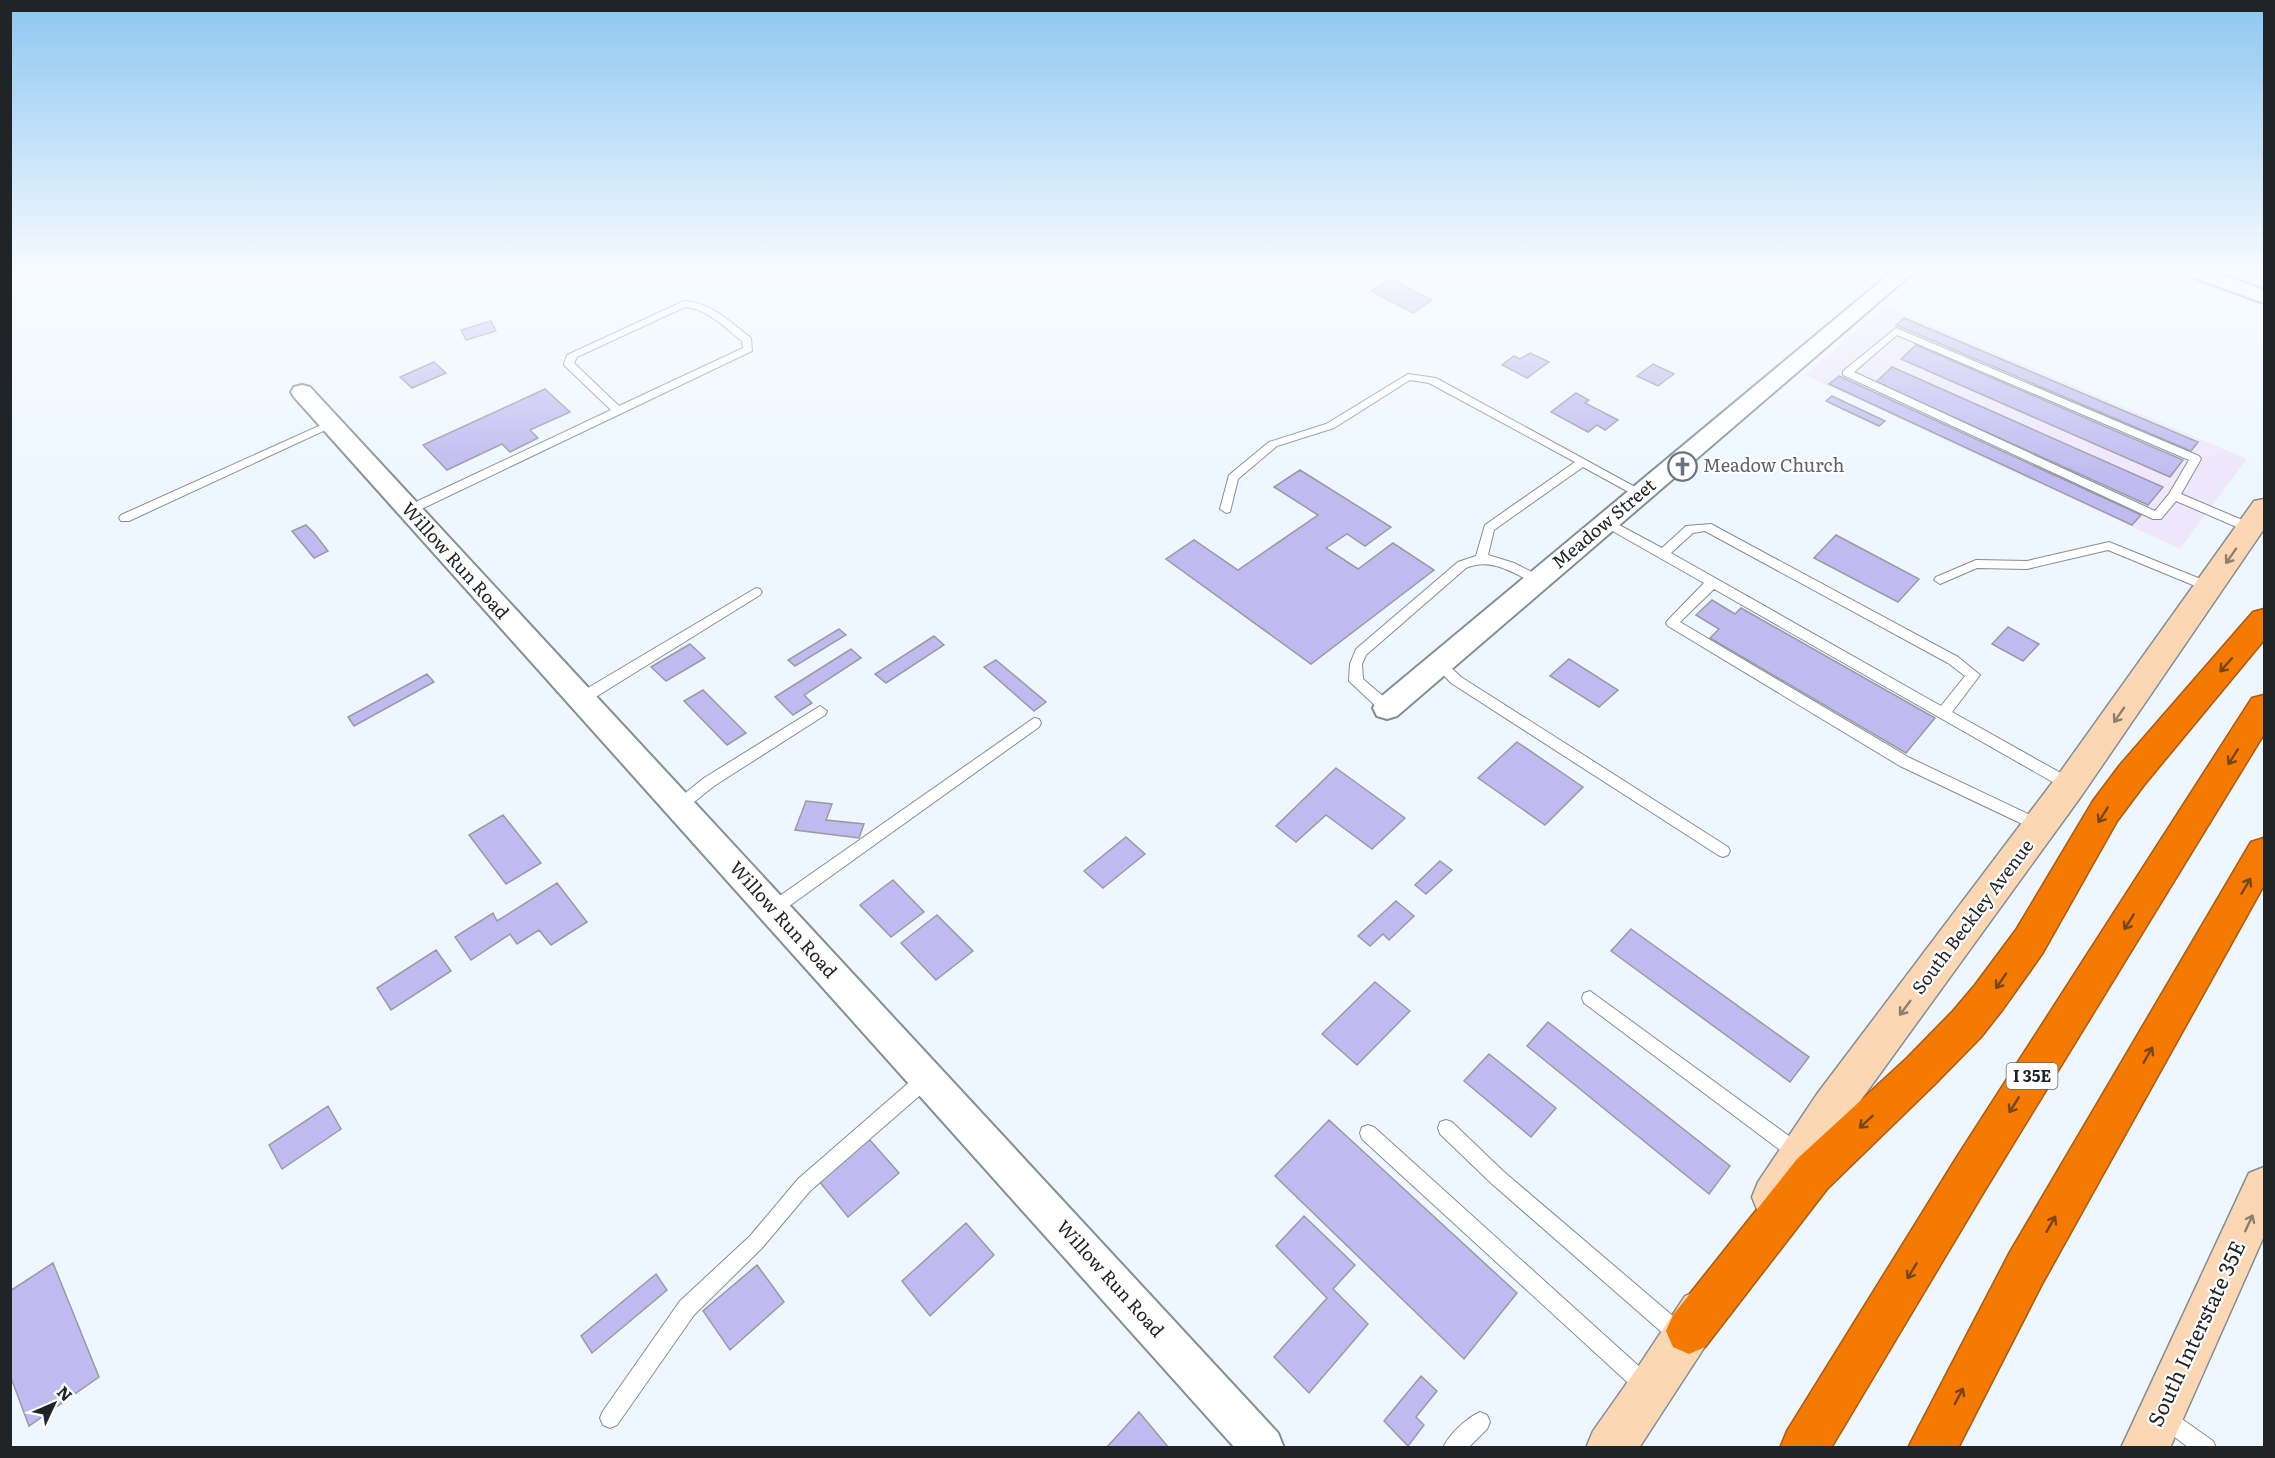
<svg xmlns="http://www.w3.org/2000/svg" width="2275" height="1458" font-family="Literata,serif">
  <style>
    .commercial { fill: #efe7fc }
    .building { fill: #bfbbf0; stroke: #9b9aa4; stroke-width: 1.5 }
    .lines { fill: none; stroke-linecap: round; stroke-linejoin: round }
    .service-casing { stroke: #858d94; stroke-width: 2 }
    .minor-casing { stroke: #858d94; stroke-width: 4 }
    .secondary-casing { stroke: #858d94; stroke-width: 3 }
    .motorway-casing { stroke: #aa5c0f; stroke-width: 3 }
    .service { fill: #fff; fill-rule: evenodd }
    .minor { fill: #fff; fill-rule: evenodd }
    .secondary { fill: #fcd7b3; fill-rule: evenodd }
    .motorway { fill: #f47a02; fill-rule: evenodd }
    .oneway { stroke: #8e7e6d }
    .oneway2 { stroke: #754618 }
    .labels { text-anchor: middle; stroke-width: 4.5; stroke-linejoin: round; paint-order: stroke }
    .shield { fill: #fff; stroke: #646668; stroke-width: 1.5 }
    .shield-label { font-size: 16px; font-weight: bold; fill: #212427 }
    .worship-label { font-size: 18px; fill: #5b616d; stroke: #fff; text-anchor: start }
    .street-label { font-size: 18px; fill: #212427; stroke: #fff }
    .near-street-label { font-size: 21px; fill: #212427; stroke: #fff }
  </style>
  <rect width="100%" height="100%" fill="#eef7ff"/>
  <path class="commercial" d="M 1885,306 L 2247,459 L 2180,549 L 1805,375 Z"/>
  <path class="building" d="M 1390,279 L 1432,300 L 1413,313 L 1371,291 Z
    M 1904,318 L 2198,442 L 2191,451 L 1896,325 Z
    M 491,321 L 496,331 L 466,340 L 461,330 Z
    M 1916,345 L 2183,460 L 2170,477 L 1901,359 Z
    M 1530,353 L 1549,362 L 1527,378 L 1502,365 L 1514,356 L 1520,359 Z
    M 434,362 L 446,373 L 412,388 L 400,377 Z
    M 1653,364 L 1674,374 L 1658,386 L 1637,376 Z
    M 1892,367 L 2163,487 L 2148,505 L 1876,382 Z
    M 1839,376 L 2141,515 L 2132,525 L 1829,384 Z
    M 545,389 L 570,412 L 530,430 L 538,438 L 510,452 L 502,444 L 447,470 L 423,445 Z
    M 1576,393 L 1589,400 L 1585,403 L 1618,420 L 1605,430 L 1597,425 L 1588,432 L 1551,412 Z
    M 1832,396 L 1885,421 L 1879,426 L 1826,401 Z
    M 1300,470 L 1391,527 L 1365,546 L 1347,534 L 1326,548 L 1358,569 L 1393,543 L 1434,570 L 1311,664 L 1166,559 L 1194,540 L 1238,570 L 1318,515 L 1274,487 Z
    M 306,525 L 314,533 L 328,551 L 314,558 L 292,531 Z
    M 1836,535 L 1919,579 L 1898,602 L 1814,558 Z
    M 1712,600 L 1735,614 L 1741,608 L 1935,718 L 1906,753 L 1710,638 L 1719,629 L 1696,615 Z
    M 2008,627 L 2039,644 L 2023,661 L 1992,644 Z
    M 839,629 L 846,635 L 795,666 L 788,660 Z
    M 934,636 L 944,645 L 886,683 L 875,674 Z
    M 690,644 L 705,658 L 666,681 L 651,667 Z
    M 851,649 L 861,658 L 804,695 L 812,703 L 793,715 L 775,697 Z
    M 1569,659 L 1618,690 L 1599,707 L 1550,676 Z
    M 996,660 L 1046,702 L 1034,711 L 984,667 Z
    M 427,674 L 434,682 L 354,726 L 348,717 Z
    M 703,690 L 746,733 L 727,745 L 684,701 Z
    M 1517,742 L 1583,787 L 1545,825 L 1478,778 Z
    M 1336,768 L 1405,818 L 1372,849 L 1326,815 L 1296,842 L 1276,826 Z
    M 806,801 L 832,804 L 826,820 L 864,824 L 859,838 L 795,830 Z
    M 503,815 L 541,863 L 506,884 L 469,835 Z
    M 1126,837 L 1145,854 L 1103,888 L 1084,871 Z
    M 1440,861 L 1452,870 L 1426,894 L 1415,885 Z
    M 893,880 L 924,912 L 891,937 L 860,905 Z
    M 557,883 L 587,922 L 551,945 L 539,930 L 517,944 L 510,934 L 471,960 L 455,937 L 493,913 L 497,921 Z
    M 1396,901 L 1414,916 L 1389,940 L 1383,934 L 1370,946 L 1358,936 Z
    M 937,915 L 973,951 L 936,980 L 901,943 Z
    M 1631,929 L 1809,1057 L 1790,1082 L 1611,951 Z
    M 436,950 L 451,971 L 391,1010 L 377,988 Z
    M 1375,982 L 1410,1011 L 1357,1065 L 1322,1034 Z
    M 1548,1022 L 1730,1166 L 1709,1194 L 1527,1046 Z
    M 1489,1054 L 1556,1108 L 1531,1137 L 1464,1081 Z
    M 328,1106 L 341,1129 L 282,1169 L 269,1145 Z
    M 1329,1120 L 1517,1293 L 1464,1359 L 1275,1176 Z
    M 869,1139 L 899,1173 L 848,1217 L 819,1181 Z
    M 1304,1216 L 1355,1265 L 1333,1289 L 1368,1324 L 1309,1393 L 1274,1357 L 1327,1298 L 1276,1246 Z
    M 966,1223 L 994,1255 L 930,1316 L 902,1281 Z
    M 53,1263 L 99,1377 L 29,1426 L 10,1375 L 10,1291 Z
    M 757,1265 L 784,1302 L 730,1350 L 703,1311 Z
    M 656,1274 L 667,1290 L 592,1353 L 581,1336 Z
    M 1421,1376 L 1437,1391 L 1416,1417 L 1424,1425 L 1408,1446 L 1384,1421 Z
    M 1139,1412 L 1169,1448 L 1106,1448 Z"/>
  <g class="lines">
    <defs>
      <path id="service" d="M 684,301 C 712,303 730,322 751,338 L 752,351 L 413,513 L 405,513 L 403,510 L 405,507 L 611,410 L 565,366 L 564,364 L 567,355 ZM 685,307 C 708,309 725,328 742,341 L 743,348 L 619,406 L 574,363 L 577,357 Z
        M 1896,328 L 2199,456 L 2201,459 L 2181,494 L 2254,525 L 2256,528 L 2250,532 L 2246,531 L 2176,501 L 2161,519 L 2153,519 L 1843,375 L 1843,371 ZM 1897,335 L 2189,460 L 2169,494 L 2155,511 L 1854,372 Z
        M 1408,374 L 1436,378 L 1646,493 L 1644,496 L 1636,496 L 1583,467 L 1494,530 L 1488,555 L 1514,563 L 1542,577 L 1544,580 L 1538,584 L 1534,583 C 1512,572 1490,557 1466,568 L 1366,655 L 1362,664 L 1363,679 L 1392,704 L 1394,708 L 1387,713 L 1382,712 L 1349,681 L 1350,664 L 1356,649 L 1458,562 L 1476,556 L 1485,525 L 1575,462 L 1429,383 L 1410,380 L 1334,428 L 1277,446 L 1238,479 L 1230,512 L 1226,513 L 1220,509 L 1229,475 L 1269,442 L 1326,424 Z
        M 330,421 L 335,424 L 334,426 L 129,521 L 121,521 L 119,518 L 121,515 Z
        M 1606,518 L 1662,548 L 1686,526 L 1711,524 L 1958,657 L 1980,675 L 1952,712 L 2075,781 L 2077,785 L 2075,789 L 2065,789 L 1714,589 L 1680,622 L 1910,758 L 2045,822 L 2047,826 L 2045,830 L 2040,832 L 2035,830 L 1900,766 L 1668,626 L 1666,623 L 1668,620 L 1704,583 L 1602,525 L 1600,522 L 1602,519 ZM 1705,531 L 1948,663 L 1965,676 L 1941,706 L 1671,553 L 1693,533 Z
        M 2109,542 L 2213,584 L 2215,587 L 2213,590 L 2205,590 L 2108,550 L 2027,569 L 1977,568 L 1940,584 L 1934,580 L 1936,577 L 1976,560 L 2027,561 Z
        M 756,588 L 760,589 L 762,592 L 760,595 L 586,703 L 576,703 L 574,699 L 576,695 Z
        M 1439,659 L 1444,661 L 1461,677 L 1728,847 L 1730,851 L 1728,855 L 1723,857 L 1718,855 L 1451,683 L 1433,664 Z
        M 820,706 L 827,711 L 825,715 L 714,786 L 684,810 L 679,812 L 674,810 L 672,806 L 674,802 L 704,778 Z
        M 1034,718 L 1039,719 L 1041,723 L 1039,727 L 778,914 L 773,916 L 768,914 L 765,909 L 768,904 Z
        M 1590,991 L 1804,1147 L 1807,1153 L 1804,1159 L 1798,1161 L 1792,1159 L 1584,1003 L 1582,998 L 1584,993 Z
        M 927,1070 L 933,1072 L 935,1078 L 933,1084 L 810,1191 L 762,1248 L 694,1315 L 617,1425 L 610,1428 L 603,1425 L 600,1418 L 603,1411 L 680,1301 L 750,1236 L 798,1179 L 921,1072 Z
        M 1446,1120 L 1452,1122 L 1503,1171 L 1687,1328 L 1689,1335 L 1687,1342 L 1680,1344 L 1673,1342 L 1491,1183 L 1440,1134 L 1438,1128 L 1440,1122 Z
        M 1368,1125 L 1374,1127 L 1652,1378 L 1655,1385 L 1652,1392 L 1645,1395 L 1638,1392 L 1362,1139 L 1360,1133 L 1362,1127 Z
        M 2165,1407 L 2213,1441 L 2216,1448 L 2189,1448 L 2158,1424 L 2155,1417 L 2158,1410 Z
        M 1480,1412 L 1487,1415 L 1490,1422 L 1487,1429 L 1468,1448 L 1443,1448 C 1449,1434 1467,1418 1480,1412 Z"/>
      <path id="minor" d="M 1893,271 L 1915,271 L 1397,716 L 1387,719 L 1377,716 L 1373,708 L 1377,700 Z
        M 2183,271 L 2212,271 L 2264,290 L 2264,303 L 2186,275 Z
        M 302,385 L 310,387 L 1278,1433 L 1284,1448 L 1235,1448 L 294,397 L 291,392 L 294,387 Z"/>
      <path id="secondary" d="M 2264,499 L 2264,529 L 2082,795 L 1845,1122 L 1788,1212 L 1773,1218 L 1758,1212 L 1752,1197 L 1758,1182 L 1817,1094 L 2058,775 L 2254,501 Z
        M 2264,1167 L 2264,1236 L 2170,1448 L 2121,1448 L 2249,1173 Z
        M 1701,1289 L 1717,1296 L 1724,1312 L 1717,1328 L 1639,1448 L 1586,1448 L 1593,1431 L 1634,1373 L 1685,1296 Z"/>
      <path id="motorway" d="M 2264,609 L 2264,640 L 2144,785 L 2117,821 L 2042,954 L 2003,1009 L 1981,1037 L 1935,1084 L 1827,1189 L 1705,1347 L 1689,1354 L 1673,1347 L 1666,1331 L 1673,1315 L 1797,1159 L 1907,1058 L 1953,1011 L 1975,985 L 2016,930 L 2093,801 L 2120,765 L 2253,612 Z
        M 2264,695 L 2264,734 L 1985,1190 L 1831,1448 L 1780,1448 L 1787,1431 L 1955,1160 L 2252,698 Z
        M 2264,838 L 2264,885 L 2042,1284 L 1958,1448 L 1908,1448 L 2010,1252 L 2251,842 Z"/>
    </defs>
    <use href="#service" class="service-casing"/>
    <use href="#minor" class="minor-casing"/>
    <use href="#secondary" class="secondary-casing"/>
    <use href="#motorway" class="motorway-casing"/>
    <use href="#service" class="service"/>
    <use href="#minor" class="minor"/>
    <use href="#secondary" class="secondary"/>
    <use href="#motorway" class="motorway"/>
  </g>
  <defs><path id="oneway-shaft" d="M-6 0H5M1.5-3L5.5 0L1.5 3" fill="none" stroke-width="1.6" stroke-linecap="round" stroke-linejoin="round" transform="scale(1.5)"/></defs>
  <g class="oneway">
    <use href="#oneway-shaft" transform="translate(2231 556) rotate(125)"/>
    <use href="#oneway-shaft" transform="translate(2119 715) rotate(125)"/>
    <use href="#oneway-shaft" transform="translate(1905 1008) rotate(127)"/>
    <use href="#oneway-shaft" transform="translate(2249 1223) rotate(-65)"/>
  </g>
  <g class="oneway2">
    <use href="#oneway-shaft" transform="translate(2226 665) rotate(131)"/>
    <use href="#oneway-shaft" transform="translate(2233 757) rotate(122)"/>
    <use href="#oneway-shaft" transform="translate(2103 815) rotate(122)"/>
    <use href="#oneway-shaft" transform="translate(2246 886) rotate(-60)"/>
    <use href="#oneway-shaft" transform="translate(2129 922) rotate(122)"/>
    <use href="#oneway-shaft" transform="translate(2001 981) rotate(125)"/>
    <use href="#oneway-shaft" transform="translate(2148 1055) rotate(-60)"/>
    <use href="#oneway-shaft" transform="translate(2014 1105) rotate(122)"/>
    <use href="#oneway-shaft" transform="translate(1866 1122) rotate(137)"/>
    <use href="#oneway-shaft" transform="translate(2051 1224) rotate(-60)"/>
    <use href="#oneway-shaft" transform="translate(1912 1271) rotate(121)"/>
    <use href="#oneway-shaft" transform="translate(1959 1396) rotate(-62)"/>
  </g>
  <linearGradient id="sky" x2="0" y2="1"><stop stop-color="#8cc6f1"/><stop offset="0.57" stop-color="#f7fbff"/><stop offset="1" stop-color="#f7fbff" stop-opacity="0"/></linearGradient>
  <rect width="2275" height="475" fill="url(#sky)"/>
  <defs>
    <symbol id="church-ring" viewBox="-11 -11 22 22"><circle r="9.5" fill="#fff" stroke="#6b7280" stroke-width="1.5"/><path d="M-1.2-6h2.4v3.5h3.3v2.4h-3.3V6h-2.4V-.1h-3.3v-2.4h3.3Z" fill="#6b7280"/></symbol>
  </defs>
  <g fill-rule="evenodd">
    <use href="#church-ring" x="1666" y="450" width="33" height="33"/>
  </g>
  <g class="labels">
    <rect class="shield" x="2006.5" y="1063" width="51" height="26" rx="4.5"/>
    <g class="shield-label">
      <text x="2032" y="1082">I 35E</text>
    </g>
    <g class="worship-label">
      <text x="1703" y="472">Meadow Church</text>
    </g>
    <g class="street-label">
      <text transform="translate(1604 524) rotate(-40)" y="6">Meadow Street</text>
      <text transform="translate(455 561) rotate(48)" y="6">Willow Run Road</text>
      <text transform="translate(1973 917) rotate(-53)" y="6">South Beckley Avenue</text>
      <text transform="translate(783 920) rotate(48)" y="6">Willow Run Road</text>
      <text transform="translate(1110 1279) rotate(48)" y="6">Willow Run Road</text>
    </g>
    <g class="near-street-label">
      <text transform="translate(2197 1334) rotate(-65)" y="7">South Interstate 35E</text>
    </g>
  </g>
  <rect width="2275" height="1458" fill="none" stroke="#212427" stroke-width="24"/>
  <g transform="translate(54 1404) rotate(46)" stroke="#ffffff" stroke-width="4.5" paint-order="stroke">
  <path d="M0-4.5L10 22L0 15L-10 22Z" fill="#212427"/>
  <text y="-9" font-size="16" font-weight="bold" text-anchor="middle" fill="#212427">N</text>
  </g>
</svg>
